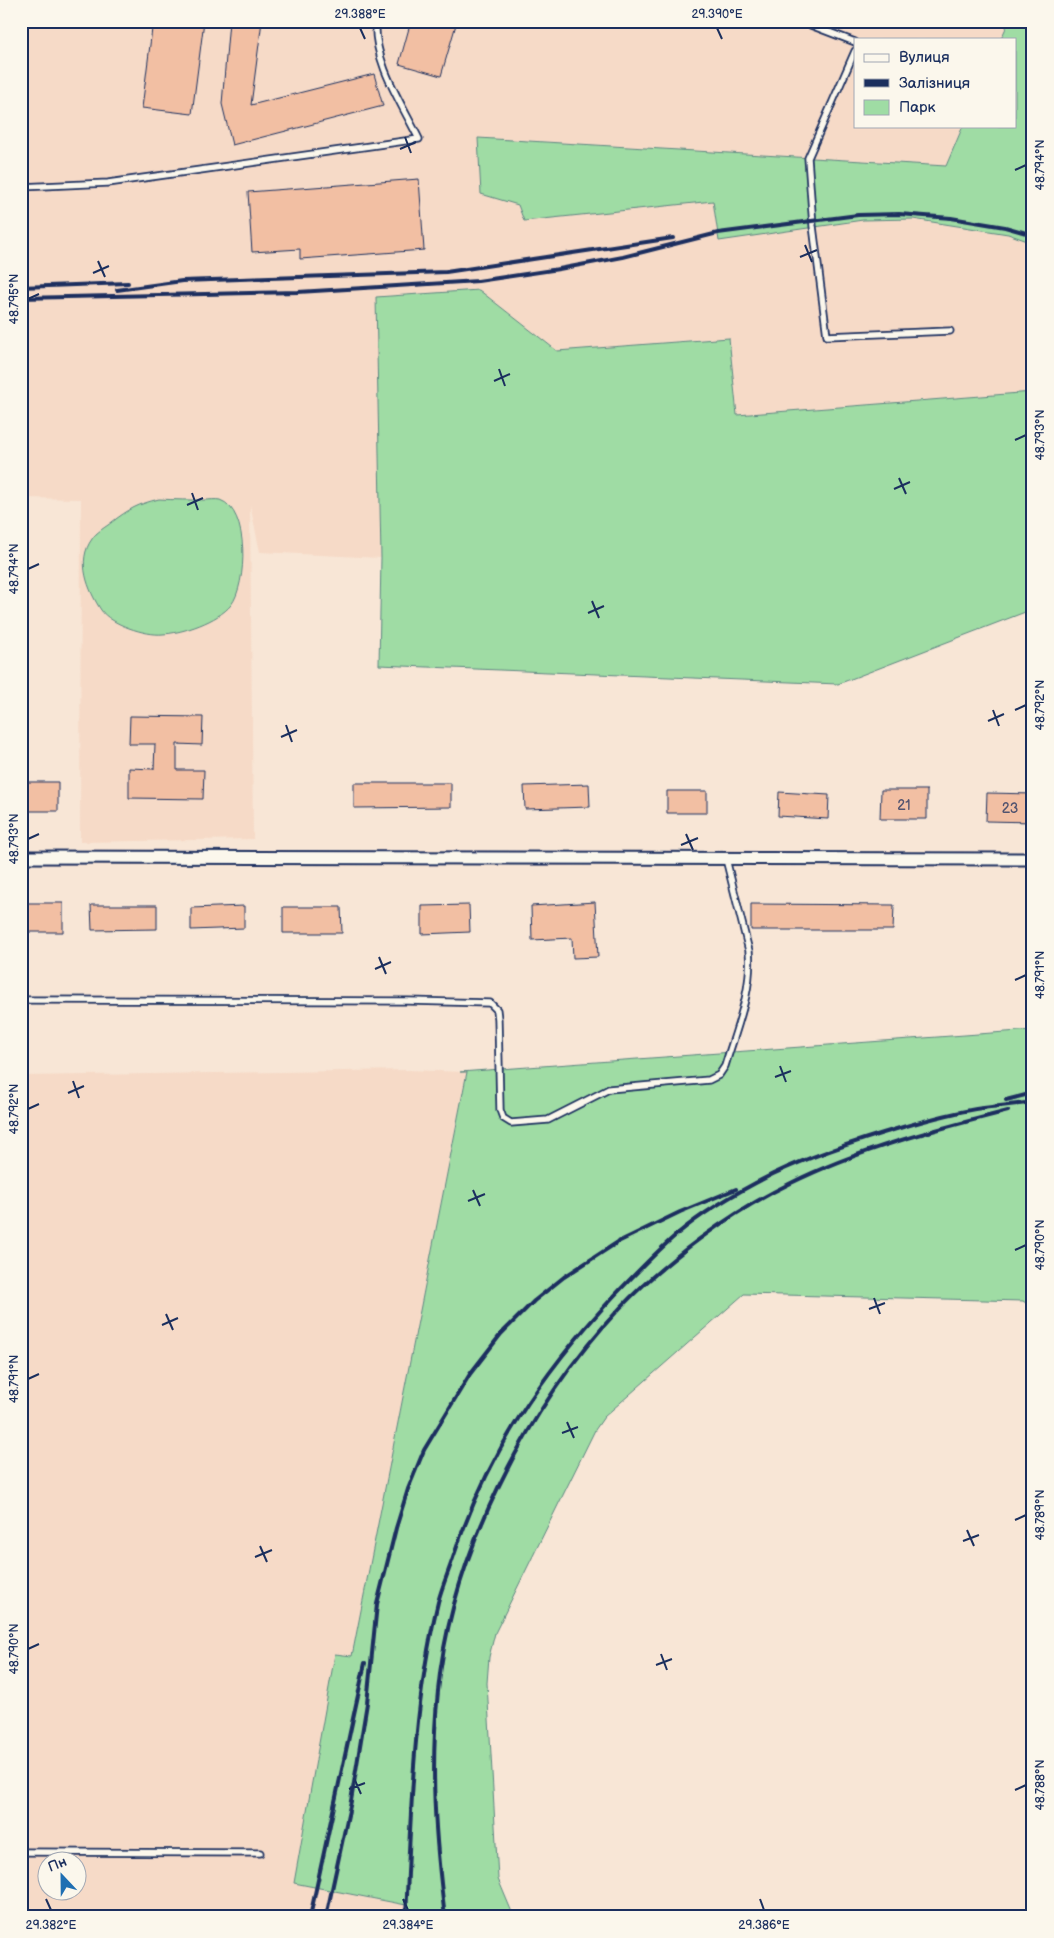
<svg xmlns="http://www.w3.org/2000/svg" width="1054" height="1938" font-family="'Balsamiq Sans',sans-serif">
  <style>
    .built { fill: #f6dac7; fill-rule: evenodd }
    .green { fill: #9fdca4; stroke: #5d8681 }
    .building { fill: #f2bfa3; stroke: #1b2f5e }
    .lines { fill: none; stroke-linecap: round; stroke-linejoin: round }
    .lane-casing { stroke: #1b2f5e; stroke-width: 9 }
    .street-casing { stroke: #1b2f5e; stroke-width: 15 }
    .lane { stroke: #fbf7ec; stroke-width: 5.5 }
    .street { stroke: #fbf7ec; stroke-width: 11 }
    .rail { stroke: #1b2f5e; stroke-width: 4 }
    .ticks { fill: none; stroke: #1b2f5e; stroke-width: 2 }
    .labels { text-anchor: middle; stroke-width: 4; stroke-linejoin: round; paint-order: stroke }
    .number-label { font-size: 14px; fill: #51536f }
    .neatline { fill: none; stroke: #1b2f5e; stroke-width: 2 }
    .ticks-label { font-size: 12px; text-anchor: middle; fill: #1b2f5e }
  </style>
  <rect width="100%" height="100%" fill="#f8e6d6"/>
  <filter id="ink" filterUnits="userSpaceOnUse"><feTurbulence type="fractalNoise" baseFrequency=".02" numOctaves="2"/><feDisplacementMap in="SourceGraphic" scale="10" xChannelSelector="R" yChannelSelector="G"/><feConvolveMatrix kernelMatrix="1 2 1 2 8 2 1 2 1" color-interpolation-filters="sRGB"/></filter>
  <g filter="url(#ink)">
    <path class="built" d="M 21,21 L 1009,21 L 1002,39 L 855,39 L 855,126 L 963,126 L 946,166 L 478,138 L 518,205 L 524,221 L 713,201 L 719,240 L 863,220 L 913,219 L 1008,234 L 1033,243 L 1033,392 L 737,415 L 729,338 L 557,351 L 479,290 L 376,297 L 381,558 L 260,552 L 250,505 L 253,839 L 80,842 L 81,499 L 21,498 Z
      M 407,1070 L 467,1072 L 352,1656 L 336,1654 L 294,1883 L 406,1905 L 406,1917 L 21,1917 L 21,1076 ZM 48,1860 L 78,1860 L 78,1890 L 48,1890 Z"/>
    <path class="green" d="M 1009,21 L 1033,21 L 1033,243 L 1008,234 L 913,219 L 863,220 L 719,241 L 713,201 L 524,221 L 518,205 L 481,194 L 478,138 L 946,166 L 963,126 L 1015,126 L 1015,39 L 1001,39 Z
      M 479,290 L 557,351 L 729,338 L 737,415 L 1033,392 L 1033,609 L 838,684 L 379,665 L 381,558 L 376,297 Z
      M 159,499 C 175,500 190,500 205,500 C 209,500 216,499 220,500 C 250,510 247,585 231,605 C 218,621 183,633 163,634 C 146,636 110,624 101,610 C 88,590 76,561 92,539 C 96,532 106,527 112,522 C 129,509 138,504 159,499 Z
      M 1033,1030 L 1033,1308 L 1023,1301 L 744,1294 L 604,1417 L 595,1430 L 495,1633 L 489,1657 L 487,1683 L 498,1879 L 514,1917 L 406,1917 L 406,1905 L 294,1883 L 335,1654 L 352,1656 L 467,1072 L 460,1072 Z"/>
    <path class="building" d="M 153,21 L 204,21 L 192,114 L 142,108 Z
      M 229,21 L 262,21 L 251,105 L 374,74 L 383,106 L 232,145 L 222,104 Z
      M 411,21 L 457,21 L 441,76 L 399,64 Z
      M 419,179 L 424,250 L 300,259 L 300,249 L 252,252 L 248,192 Z
      M 130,716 L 203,717 L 202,745 L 177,744 L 177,770 L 204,770 L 203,799 L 129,798 L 129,768 L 154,769 L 155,744 L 129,744 Z
      M 21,782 L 58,782 L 58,811 L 21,811 Z
      M 354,783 L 451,783 L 451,807 L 354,808 Z
      M 589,784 L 590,807 L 525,809 L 524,786 Z
      M 881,790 L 927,790 L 927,819 L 880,819 Z
      M 667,791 L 707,791 L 707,813 L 667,813 Z
      M 779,792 L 829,795 L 828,819 L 778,816 Z
      M 987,793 L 1033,794 L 1033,822 L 986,821 Z
      M 595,902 L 598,957 L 573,958 L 572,938 L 532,940 L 531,906 Z
      M 21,903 L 63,903 L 63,932 L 21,932 Z
      M 751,904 L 894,905 L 893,930 L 751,930 Z
      M 91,905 L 157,905 L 157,929 L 92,930 Z
      M 469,905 L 470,932 L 422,934 L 422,906 Z
      M 244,906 L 244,928 L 191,930 L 191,908 Z
      M 283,907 L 341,907 L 342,933 L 283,933 Z"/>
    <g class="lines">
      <defs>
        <path id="lane" d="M 800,21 L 855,42
          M 855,51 L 808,158 L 813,226 L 827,336 L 950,331
          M 21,187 L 108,183 L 419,139 C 402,104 373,62 376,21
          M 21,1000 L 408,1001 L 490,1003 L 497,1010 L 498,1019 L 500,1110 L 503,1118 L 511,1123 L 548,1120 L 609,1089 L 709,1080 L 719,1075 L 725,1066 C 736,1029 753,990 749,951 L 726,859
          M 21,1852 L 260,1853"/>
        <path id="street" d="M 21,857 L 1033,859"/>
      </defs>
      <use href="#lane" class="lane-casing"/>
      <use href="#street" class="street-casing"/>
      <use href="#lane" class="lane"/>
      <use href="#street" class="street"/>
      <path class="rail" d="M 21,287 L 128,283
        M 117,290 L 182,281 L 446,272 L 673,238
        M 21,298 L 298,292 L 478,281 L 559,269 L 623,257 L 718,233 L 858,215 L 899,214 L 951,218 L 1005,227 L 1033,235
        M 1006,1100 L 1033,1093
        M 310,1917 L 365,1663
        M 326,1917 L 351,1801 L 367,1703 L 377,1604 L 396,1528 L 408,1489 L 424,1450 L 470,1374 L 501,1334 L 534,1301 L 564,1277 L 618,1242 L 680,1212 L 736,1189
        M 406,1917 C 411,1812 413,1705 438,1602 C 442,1587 448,1573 453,1558 C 487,1455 540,1375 614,1296 C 634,1275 654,1254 676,1235 C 703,1212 741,1190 773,1174 C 815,1154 859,1140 903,1127 C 927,1120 951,1113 976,1109 C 995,1106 1014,1105 1033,1102
        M 445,1917 C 435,1839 430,1769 438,1691 C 451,1555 527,1407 620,1308 C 665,1261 731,1212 789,1184 C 859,1149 933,1130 1008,1111"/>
    </g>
  </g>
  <path class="ticks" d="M 360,28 L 365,39M 717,28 L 722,39M 405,137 L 411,153M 400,149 L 416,142M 1015,170 L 1026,165M 805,245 L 812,262M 800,257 L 817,250M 98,261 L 105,277M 93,273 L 109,266M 28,299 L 39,294M 499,369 L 505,386M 494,381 L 510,374M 1015,440 L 1026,435M 899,478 L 906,494M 894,489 L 910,482M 192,493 L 198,510M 187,505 L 203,498M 28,569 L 39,564M 592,601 L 599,618M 588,613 L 604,606M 993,710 L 999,726M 1015,710 L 1026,705M 988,721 L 1004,714M 286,725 L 292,742M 281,737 L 297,730M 686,834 L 693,850M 28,839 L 39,834M 681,845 L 698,838M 379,957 L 386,974M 375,969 L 391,962M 1015,980 L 1026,975M 780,1066 L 786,1082M 775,1077 L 791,1071M 73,1081 L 79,1098M 68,1093 L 84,1086M 28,1109 L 39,1104M 473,1190 L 480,1206M 468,1201 L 485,1194M 1015,1250 L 1026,1245M 874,1298 L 880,1314M 869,1309 L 885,1303M 166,1314 L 173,1330M 162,1325 L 178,1318M 28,1379 L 39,1374M 567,1422 L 574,1438M 562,1433 L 578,1427M 1015,1520 L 1026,1515M 967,1530 L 974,1546M 963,1541 L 979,1535M 260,1546 L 267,1562M 255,1557 L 272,1550M 28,1649 L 39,1644M 661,1654 L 667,1670M 656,1665 L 672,1659M 354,1778 L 361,1794M 349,1789 L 365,1783M 1015,1790 L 1026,1785M 46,1899 L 51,1910M 403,1899 L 408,1910M 760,1899 L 764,1910"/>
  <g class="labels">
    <g class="number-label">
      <text x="904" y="810">21</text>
      <text x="1010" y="813">23</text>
    </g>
  </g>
  <rect width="1054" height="1938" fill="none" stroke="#fbf7ec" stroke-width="55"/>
  <rect x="854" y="38" width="162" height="90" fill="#fbf7ec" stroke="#a1a7b3"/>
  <rect x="864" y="54" width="25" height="8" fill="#fbf7ec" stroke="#a1a7b3"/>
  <text x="899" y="62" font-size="15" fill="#1b2f5e">Вулиця</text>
  <rect x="864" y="79" width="25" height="8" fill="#1b2f5e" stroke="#a1a7b3"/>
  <text x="899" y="88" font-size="15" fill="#1b2f5e">Залізниця</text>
  <rect x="864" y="100" width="25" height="15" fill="#9fdca4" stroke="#a1a7b3"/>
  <text x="899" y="112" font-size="15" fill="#1b2f5e">Парк</text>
  <g transform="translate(62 1876) rotate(338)"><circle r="24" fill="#fbf7ec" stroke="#a1a7b3"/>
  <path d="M0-4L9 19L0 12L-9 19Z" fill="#1f6fb2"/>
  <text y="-8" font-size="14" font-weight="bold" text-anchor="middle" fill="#1b2f5e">Пн</text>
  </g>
  <rect x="28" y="28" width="998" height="1882" class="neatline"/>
  <g class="ticks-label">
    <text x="360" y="18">29.388°E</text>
    <text x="717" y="18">29.390°E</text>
    <text transform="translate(1040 165) rotate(-90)" y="4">48.794°N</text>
    <text transform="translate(14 299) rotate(-90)" y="4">48.795°N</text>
    <text transform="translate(1040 435) rotate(-90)" y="4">48.793°N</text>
    <text transform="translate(14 569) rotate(-90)" y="4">48.794°N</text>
    <text transform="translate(1040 705) rotate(-90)" y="4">48.792°N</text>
    <text transform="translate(14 839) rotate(-90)" y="4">48.793°N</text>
    <text transform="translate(1040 975) rotate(-90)" y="4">48.791°N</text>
    <text transform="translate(14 1109) rotate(-90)" y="4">48.792°N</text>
    <text transform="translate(1040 1245) rotate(-90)" y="4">48.790°N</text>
    <text transform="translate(14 1379) rotate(-90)" y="4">48.791°N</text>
    <text transform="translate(1040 1515) rotate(-90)" y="4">48.789°N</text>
    <text transform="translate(14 1649) rotate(-90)" y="4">48.790°N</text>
    <text transform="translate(1040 1785) rotate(-90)" y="4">48.788°N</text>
    <text x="51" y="1929">29.382°E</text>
    <text x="408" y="1929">29.384°E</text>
    <text x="764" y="1929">29.386°E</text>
  </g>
</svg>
